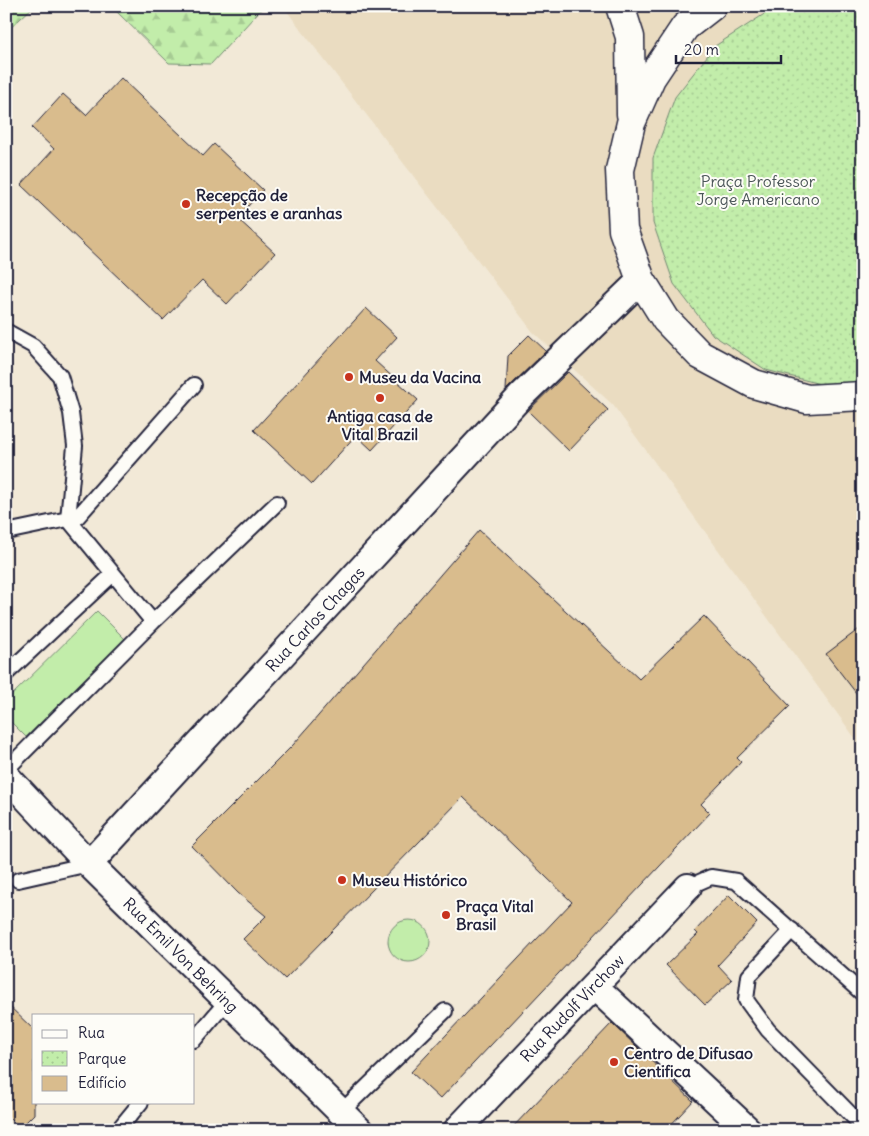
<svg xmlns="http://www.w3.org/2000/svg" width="869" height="1136" font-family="Delius,sans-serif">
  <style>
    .built { fill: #eadcc1 }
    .grass { fill: #c2edaa; stroke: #728872 }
    .forest { fill: url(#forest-firs); stroke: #728872 }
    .park { fill: url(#park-dots); stroke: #728872 }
    .building { fill: #d9bc8d; stroke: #22223b }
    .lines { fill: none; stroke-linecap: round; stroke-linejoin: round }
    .lane-casing { stroke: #22223b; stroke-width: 18 }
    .street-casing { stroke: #22223b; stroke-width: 30 }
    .secondary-casing { stroke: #22223b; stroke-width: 31 }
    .lane { stroke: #fdfcf7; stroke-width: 14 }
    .street { stroke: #fdfcf7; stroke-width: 26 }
    .secondary { stroke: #fdfcf7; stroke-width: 28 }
    .poi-dot { fill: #c8321e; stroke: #fdfcf7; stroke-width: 2 }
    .labels { text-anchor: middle; stroke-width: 4; stroke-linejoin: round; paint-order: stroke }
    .park-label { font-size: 16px; fill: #4a5557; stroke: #fdfcf7 }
    .poi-label { font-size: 16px; font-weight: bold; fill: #22223b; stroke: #fdfcf7; text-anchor: start }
    .street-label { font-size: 16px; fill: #22223b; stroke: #fdfcf7 }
  </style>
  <defs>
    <pattern id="forest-firs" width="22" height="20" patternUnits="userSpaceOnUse" patternTransform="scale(1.25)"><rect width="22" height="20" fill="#c2edaa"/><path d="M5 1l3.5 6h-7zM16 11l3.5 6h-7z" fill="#a6cb93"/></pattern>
    <pattern id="park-dots" width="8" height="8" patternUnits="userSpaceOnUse" patternTransform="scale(1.25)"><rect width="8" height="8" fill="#c2edaa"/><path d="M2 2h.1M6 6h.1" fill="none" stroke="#a6cb93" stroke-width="1.8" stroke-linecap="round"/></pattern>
  </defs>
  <rect width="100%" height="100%" fill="#f2e9d7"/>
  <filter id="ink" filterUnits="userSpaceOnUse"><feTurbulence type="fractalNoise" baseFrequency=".02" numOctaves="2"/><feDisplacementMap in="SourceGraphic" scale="10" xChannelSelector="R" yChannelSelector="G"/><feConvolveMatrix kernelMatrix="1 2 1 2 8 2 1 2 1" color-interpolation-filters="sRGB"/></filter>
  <g filter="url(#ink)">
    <path class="built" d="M 283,6 L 863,6 L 863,749 L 613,405 L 533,332 Z"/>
    <path class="grass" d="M 97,611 L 125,639 L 26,737 L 6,717 L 6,701 Z
      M388 941a21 21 0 1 1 42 0a21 21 0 1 1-42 0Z"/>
    <path class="forest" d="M 6,6 L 34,6 L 6,32 Z
      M 55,6 L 264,6 L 211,64 L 169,63 L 114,9 Z"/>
    <path class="park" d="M 789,6 L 863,6 L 863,384 L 828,386 L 766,370 L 713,335 L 674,284 L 653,223 L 653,158 L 675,97 L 715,46 L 769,11 Z"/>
    <path class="building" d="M 121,78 L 203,156 L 214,144 L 263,190 L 237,218 L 275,253 L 227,304 L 202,280 L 163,320 L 21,185 L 54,149 L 32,128 L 63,94 L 86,115 Z
      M 366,308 L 397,337 L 375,361 L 418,400 L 372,450 L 356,435 L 312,484 L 254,430 Z
      M 529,335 L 546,351 L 506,390 L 508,356 Z
      M 568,372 L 608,410 L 569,451 L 528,411 Z
      M 479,530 L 639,679 L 704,616 L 790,706 L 737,758 L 741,762 L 701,804 L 710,813 L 440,1099 L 411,1072 L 572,902 L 463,797 L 285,979 L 243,939 L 266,916 L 238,893 L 192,846 L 293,745 Z
      M 863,626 L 863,702 L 826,654 Z
      M 729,895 L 757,923 L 718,965 L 732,980 L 705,1005 L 666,965 L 698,934 L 695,931 Z
      M 6,1003 L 34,1030 L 34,1114 L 20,1128 L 6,1114 Z
      M 612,1023 L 693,1101 L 666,1130 L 510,1130 Z"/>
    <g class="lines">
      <defs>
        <path id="lane" d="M 6,331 L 33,346 L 60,376 L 71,413 L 75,446 L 68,519
          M 68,519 L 153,622
          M 72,523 L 194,385
          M 6,532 L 68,519
          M 6,674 L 113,574
          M 6,770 L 153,622 L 277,503
          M 18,880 L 89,864
          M 688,887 L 711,877 L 736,881 L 863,994
          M 792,930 L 749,976 L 746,1000 L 768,1030 L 863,1127
          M 194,1040 L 227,1001
          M 340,1113 L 445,1011
          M 118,1130 L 141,1102"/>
        <path id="street" d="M 6,776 L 89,864 L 359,1130
          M 89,864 L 521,396 L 641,280
          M 594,986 L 748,1130
          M 457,1130 L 688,887"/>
        <path id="secondary" d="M 620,6 L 630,37 L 631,114
          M 712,6 L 685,27 L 651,78 L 631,123 L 620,170 L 623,230 L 641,280 L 666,320 L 700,355 L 754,384 L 807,399 L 863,396"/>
      </defs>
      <use href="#lane" class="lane-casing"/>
      <use href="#street" class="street-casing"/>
      <use href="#secondary" class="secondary-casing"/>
      <use href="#lane" class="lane"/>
      <use href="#street" class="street"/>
      <use href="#secondary" class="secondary"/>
    </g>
  </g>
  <g class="poi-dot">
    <circle cx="186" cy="204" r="5"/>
    <circle cx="349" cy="377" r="5"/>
    <circle cx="380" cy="398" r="5"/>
    <circle cx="342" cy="880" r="5"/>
    <circle cx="446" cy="915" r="5"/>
    <circle cx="614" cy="1062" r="5"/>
  </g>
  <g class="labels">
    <g class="park-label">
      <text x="758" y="187">Praça Professor<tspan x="758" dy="18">Jorge Americano</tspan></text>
    </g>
    <g class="poi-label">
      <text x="196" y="201">Recepção de<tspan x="196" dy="18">serpentes e aranhas</tspan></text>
      <text x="359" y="383">Museu da Vacina</text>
      <text x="380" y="422" text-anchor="middle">Antiga casa de<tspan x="380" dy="18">Vital Brazil</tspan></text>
      <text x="352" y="886">Museu Histórico</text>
      <text x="456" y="912">Praça Vital<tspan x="456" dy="18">Brasil</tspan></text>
      <text x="624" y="1059">Centro de Difusao<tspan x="624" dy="18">Cientifica</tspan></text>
    </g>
    <g class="street-label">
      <text transform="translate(315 619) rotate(-47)" y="6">Rua Carlos Chagas</text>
      <text transform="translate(181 955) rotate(45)" y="6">Rua Emil Von Behring</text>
      <text transform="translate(572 1008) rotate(-46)" y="6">Rua Rudolf Virchow</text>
    </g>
  </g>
  <rect width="869" height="1136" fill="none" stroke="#fdfcf7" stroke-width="25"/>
  <rect x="12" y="12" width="844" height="1111" fill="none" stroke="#22223b" stroke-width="2" filter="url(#ink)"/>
  <rect x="32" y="1014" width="162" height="90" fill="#fdfcf7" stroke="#a5a5ac"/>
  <rect x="42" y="1030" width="25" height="8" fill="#fdfcf7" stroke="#a5a5ac"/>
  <text x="78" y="1038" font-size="15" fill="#22223b">Rua</text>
  <rect x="42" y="1051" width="25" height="15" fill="url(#park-dots)" stroke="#a5a5ac"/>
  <text x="78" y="1064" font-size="15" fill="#22223b">Parque</text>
  <rect x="42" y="1076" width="25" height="15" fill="#d9bc8d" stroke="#a5a5ac"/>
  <text x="78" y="1088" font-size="15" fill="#22223b">Edifício</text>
  <path d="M676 55v8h105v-8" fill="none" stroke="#22223b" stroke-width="2.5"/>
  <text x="684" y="55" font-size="15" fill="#22223b" stroke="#fdfcf7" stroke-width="4" paint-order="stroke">20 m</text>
</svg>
